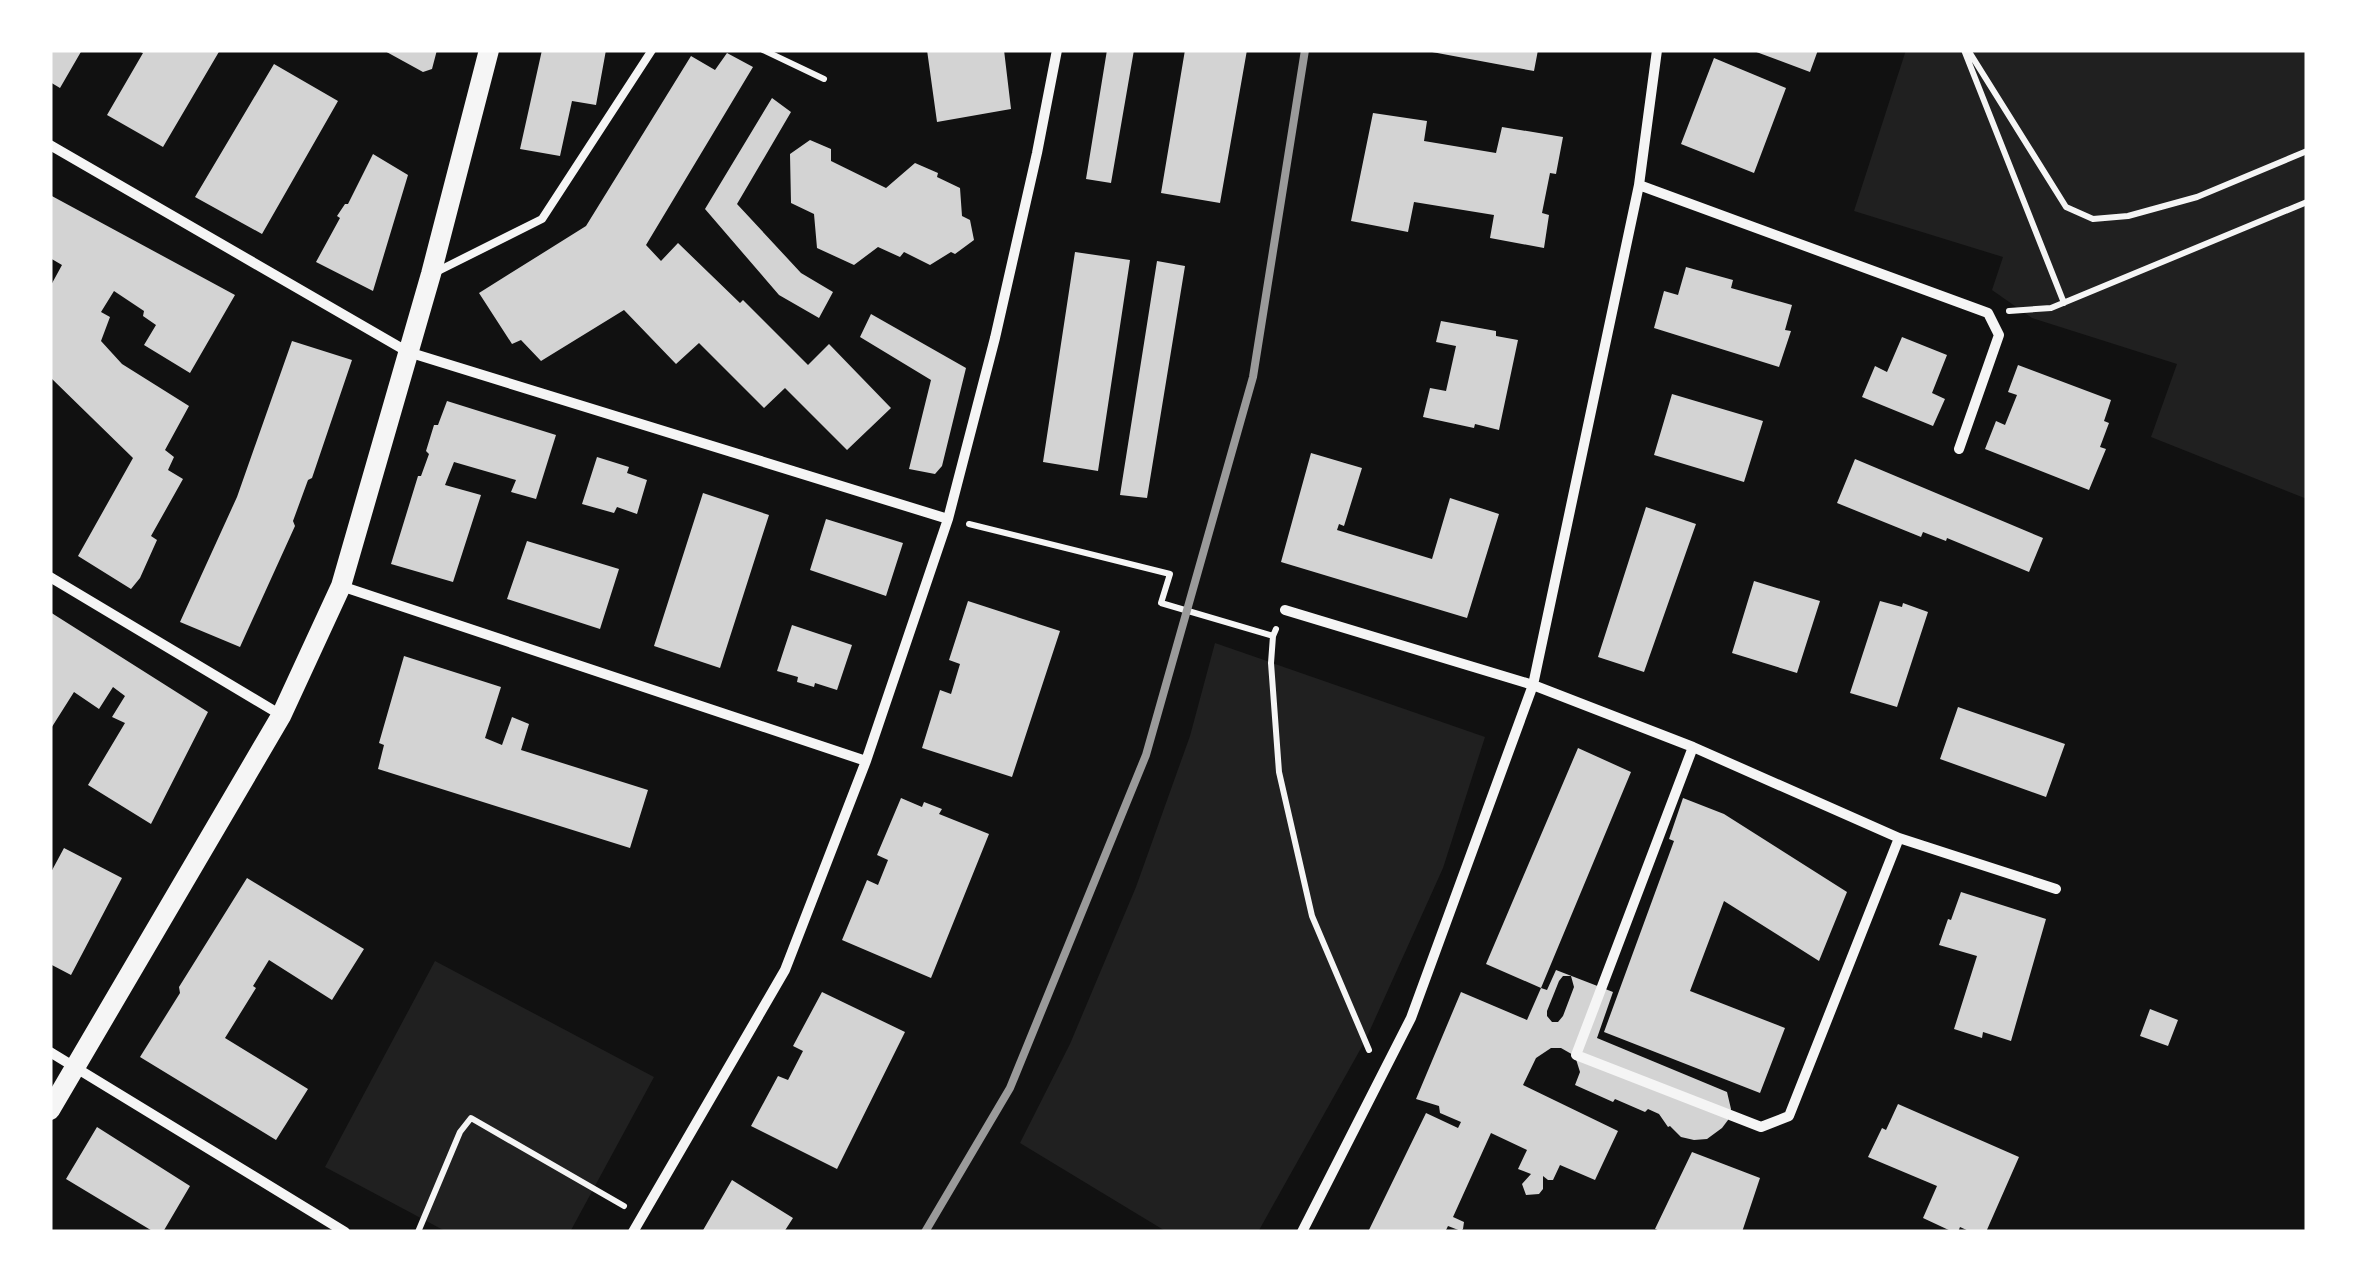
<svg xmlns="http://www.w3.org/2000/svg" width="2357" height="1282" font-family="Lato,sans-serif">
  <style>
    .green { fill: #202020 }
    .building { fill: #d3d3d3; fill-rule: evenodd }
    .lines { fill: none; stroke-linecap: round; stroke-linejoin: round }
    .path { stroke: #f5f5f5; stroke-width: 6 }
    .service { stroke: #f5f5f5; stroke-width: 8 }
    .minor { stroke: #f5f5f5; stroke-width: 10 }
    .secondary { stroke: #f5f5f5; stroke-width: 20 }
    .rail { stroke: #9a9a9a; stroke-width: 8 }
  </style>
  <rect width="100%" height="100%" fill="#111"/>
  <path class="green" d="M 1906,50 L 2307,50 L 2307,499 L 2151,437 L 2177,364 L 2032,318 L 1992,290 L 2003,257 L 1854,211 Z
    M 1215,643 L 1485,737 L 1443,868 L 1365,1041 L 1258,1232 L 1167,1232 L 1020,1143 L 1070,1044 L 1136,887 L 1190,736 Z
    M 435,961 L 654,1077 L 570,1232 L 447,1232 L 325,1167 Z"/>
  <path class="building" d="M 50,50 L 82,50 L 60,88 L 50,82 Z
    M 136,50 L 220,50 L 163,147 L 107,115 L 143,53 Z
    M 383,50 L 437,50 L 432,69 L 423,72 Z
    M 542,50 L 606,50 L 596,105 L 572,101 L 560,156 L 520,149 Z
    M 927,50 L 1004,50 L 1011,109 L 937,122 Z
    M 1107,50 L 1134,50 L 1111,183 L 1086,179 Z
    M 1185,50 L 1247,50 L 1220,203 L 1161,193 Z
    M 1432,50 L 1538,50 L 1534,71 L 1432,52 Z
    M 1751,50 L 1818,50 L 1810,72 Z
    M 727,53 L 753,67 L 646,245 L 661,261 L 678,243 L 740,303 L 743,300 L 808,365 L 829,344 L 891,408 L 847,450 L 785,388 L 764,408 L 699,343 L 676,364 L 624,310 L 541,361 L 521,340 L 512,344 L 479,293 L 586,226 L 691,56 L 715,70 Z
    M 1714,58 L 1786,88 L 1754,173 L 1681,144 Z
    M 274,64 L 338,101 L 262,234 L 195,197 Z
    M 772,98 L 791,112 L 737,204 L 801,273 L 833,292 L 819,318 L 779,295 L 705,209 Z
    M 1373,113 L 1427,121 L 1424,141 L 1496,153 L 1502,127 L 1563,137 L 1556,174 L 1550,173 L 1542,213 L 1549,215 L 1544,248 L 1490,238 L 1494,215 L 1414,202 L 1408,232 L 1351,221 Z
    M 810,140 L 831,149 L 831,161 L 886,188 L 915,163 L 938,173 L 937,177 L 960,188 L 962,216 L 970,220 L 974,240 L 955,254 L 951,252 L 930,265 L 904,252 L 900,257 L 878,247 L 854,265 L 817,248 L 814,214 L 791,203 L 790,154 Z
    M 373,154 L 408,175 L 373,291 L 316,262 L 340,218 L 337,216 L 345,204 L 348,204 Z
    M 50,195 L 235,295 L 190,373 L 144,345 L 156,325 L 143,316 L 144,311 L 114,291 L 101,312 L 110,317 L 101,341 L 122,364 L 189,406 L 165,450 L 174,457 L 168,470 L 183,479 L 151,536 L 157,540 L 140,578 L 131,589 L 78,556 L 133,458 L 50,377 L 50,287 L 62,265 L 50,258 Z
    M 1075,252 L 1130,260 L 1098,471 L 1043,462 Z
    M 1157,261 L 1185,266 L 1147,498 L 1120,495 Z
    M 1686,267 L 1733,280 L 1731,288 L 1792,305 L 1785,330 L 1791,331 L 1779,367 L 1654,328 L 1664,291 L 1678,295 Z
    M 871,314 L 966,368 L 942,466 L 935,474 L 909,469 L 931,380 L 860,337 Z
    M 1441,321 L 1496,331 L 1496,336 L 1518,340 L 1499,430 L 1475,424 L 1474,428 L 1423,417 L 1430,388 L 1446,391 L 1456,346 L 1436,342 Z
    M 1902,337 L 1947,355 L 1932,393 L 1945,399 L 1933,426 L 1862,397 L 1875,366 L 1887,372 Z
    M 292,341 L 352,360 L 312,478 L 308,480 L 293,521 L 295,526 L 240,647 L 180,622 L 237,497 Z
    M 2018,365 L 2111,400 L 2104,421 L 2109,423 L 2100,447 L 2106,449 L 2089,490 L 1985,449 L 1996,421 L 2005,425 L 2017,395 L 2008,392 Z
    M 1672,394 L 1763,421 L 1744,482 L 1654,455 Z
    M 447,401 L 556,435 L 536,499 L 511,492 L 516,480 L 454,462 L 445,485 L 481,495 L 453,582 L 391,564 L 418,476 L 421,476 L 429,454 L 426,451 L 434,425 L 438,425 Z
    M 1311,453 L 1362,468 L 1344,526 L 1339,524 L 1337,530 L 1432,559 L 1450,498 L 1499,514 L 1467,618 L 1281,562 Z
    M 597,457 L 629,467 L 627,473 L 647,480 L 637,514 L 617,507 L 614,513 L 582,504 Z
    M 1855,459 L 2043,538 L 2029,572 L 1947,538 L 1946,541 L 1923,532 L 1921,537 L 1837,503 Z
    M 703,493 L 769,515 L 720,668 L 654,646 Z
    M 1646,507 L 1696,524 L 1644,672 L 1598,657 Z
    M 826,519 L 903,543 L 886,596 L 810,570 Z
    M 527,541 L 619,569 L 600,629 L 507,599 Z
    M 1754,581 L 1820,601 L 1797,673 L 1732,653 Z
    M 968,601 L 1060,631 L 1012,777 L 922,748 L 940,690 L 951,694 L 960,664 L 949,660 Z
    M 1880,601 L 1902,607 L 1903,603 L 1928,612 L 1897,707 L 1850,693 Z
    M 50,612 L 208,712 L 151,824 L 88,785 L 125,723 L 112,717 L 125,696 L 113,687 L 99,709 L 74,692 L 50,730 Z
    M 792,625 L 852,645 L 837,690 L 815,683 L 814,687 L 797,682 L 798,677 L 777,671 Z
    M 404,656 L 501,687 L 485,738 L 502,745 L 512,717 L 529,724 L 521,750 L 648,790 L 630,848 L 378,769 L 384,745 L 379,743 Z
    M 1958,707 L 2065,744 L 2046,797 L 1940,759 Z
    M 1578,748 L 1631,772 L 1541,988 L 1547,990 L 1556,970 L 1613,992 L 1597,1038 L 1727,1092 L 1731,1109 L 1728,1120 L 1722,1128 L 1707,1139 L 1694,1140 L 1681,1137 L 1670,1126 L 1668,1127 L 1659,1114 L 1648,1109 L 1645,1112 L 1615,1099 L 1613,1102 L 1575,1085 L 1580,1072 L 1575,1056 L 1561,1048 L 1551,1048 L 1536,1058 L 1523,1085 L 1618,1131 L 1595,1180 L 1560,1165 L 1553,1180 L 1548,1180 L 1543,1176 L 1543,1189 L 1539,1194 L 1526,1195 L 1522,1184 L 1531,1174 L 1518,1169 L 1527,1150 L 1491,1133 L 1453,1217 L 1464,1222 L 1463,1229 L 1461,1231 L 1448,1226 L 1445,1232 L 1368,1232 L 1426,1113 L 1458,1128 L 1461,1122 L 1440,1113 L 1439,1106 L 1416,1099 L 1461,992 L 1527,1020 L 1541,988 L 1486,964 ZM 1563,976 L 1571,976 L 1574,987 L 1563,1016 L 1558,1022 L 1552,1022 L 1547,1016 L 1547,1011 L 1559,981 Z
    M 901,798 L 922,807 L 924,802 L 942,809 L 939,814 L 989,834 L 931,978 L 842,940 L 867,880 L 878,885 L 888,860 L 877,855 Z
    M 1683,798 L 1724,814 L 1847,892 L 1819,961 L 1724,901 L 1690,991 L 1785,1028 L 1760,1093 L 1604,1032 L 1674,841 L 1669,839 Z
    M 64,848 L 122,878 L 71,975 L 50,964 L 50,874 Z
    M 247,878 L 364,949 L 332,1000 L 269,960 L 253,986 L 256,988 L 225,1038 L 308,1089 L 276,1140 L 140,1057 L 180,993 L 179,987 Z
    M 1961,892 L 2046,919 L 2011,1041 L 1983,1032 L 1982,1038 L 1954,1029 L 1977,956 L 1939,945 L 1948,919 L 1951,920 Z
    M 822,992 L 905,1032 L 837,1169 L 751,1126 L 778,1076 L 788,1080 L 803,1051 L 793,1046 Z
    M 2150,1009 L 2178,1020 L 2168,1046 L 2140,1036 Z
    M 1898,1104 L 2019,1157 L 1986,1232 L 1971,1232 L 1960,1227 L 1958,1232 L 1953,1232 L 1923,1218 L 1937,1186 L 1868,1157 L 1882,1128 L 1886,1130 Z
    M 97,1127 L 190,1186 L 163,1232 L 154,1232 L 66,1179 Z
    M 1692,1152 L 1760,1178 L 1742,1232 L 1663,1232 L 1655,1229 Z
    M 732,1180 L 793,1218 L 784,1232 L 702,1232 Z"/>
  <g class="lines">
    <path class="path" d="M 763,50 L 824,79
      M 1964,50 L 2064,303
      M 1968,50 L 2066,207 L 2093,219 L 2128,216 L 2197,197 L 2307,151
      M 2009,311 L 2051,308 L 2307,202
      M 969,524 L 1170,574 L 1161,603 L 1273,636
      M 1276,629 L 1273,636 L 1271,663 L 1279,772 L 1312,916 L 1369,1050
      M 418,1232 L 460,1132 L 471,1118 L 624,1206"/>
    <path class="service" d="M 436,272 L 542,219 L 652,50"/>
    <path class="minor" d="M 50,145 L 408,352 L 948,519
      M 1639,185 L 1988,313 L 1999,335 L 1959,449
      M 50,577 L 281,715
      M 341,586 L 866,761
      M 1285,610 L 1533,685 L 1693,747 L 1899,838 L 2056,889
      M 1693,747 L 1576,1055 L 1761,1127 L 1789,1116 L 1899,838
      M 50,1052 L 345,1232
      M 633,1232 L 785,970 L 866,761 L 948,519 L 995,338 L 1037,153 L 1057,50
      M 1302,1232 L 1411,1018 L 1533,685 L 1639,185 L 1657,50"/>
    <path class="secondary" d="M 50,1110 L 281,716 L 341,586 L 431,274 L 489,50"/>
    <path class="rail" d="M 925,1232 L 1010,1088 L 1146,755 L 1253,377 L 1305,50"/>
  </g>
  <rect width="2357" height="1282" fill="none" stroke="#ffffff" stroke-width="105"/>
</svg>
